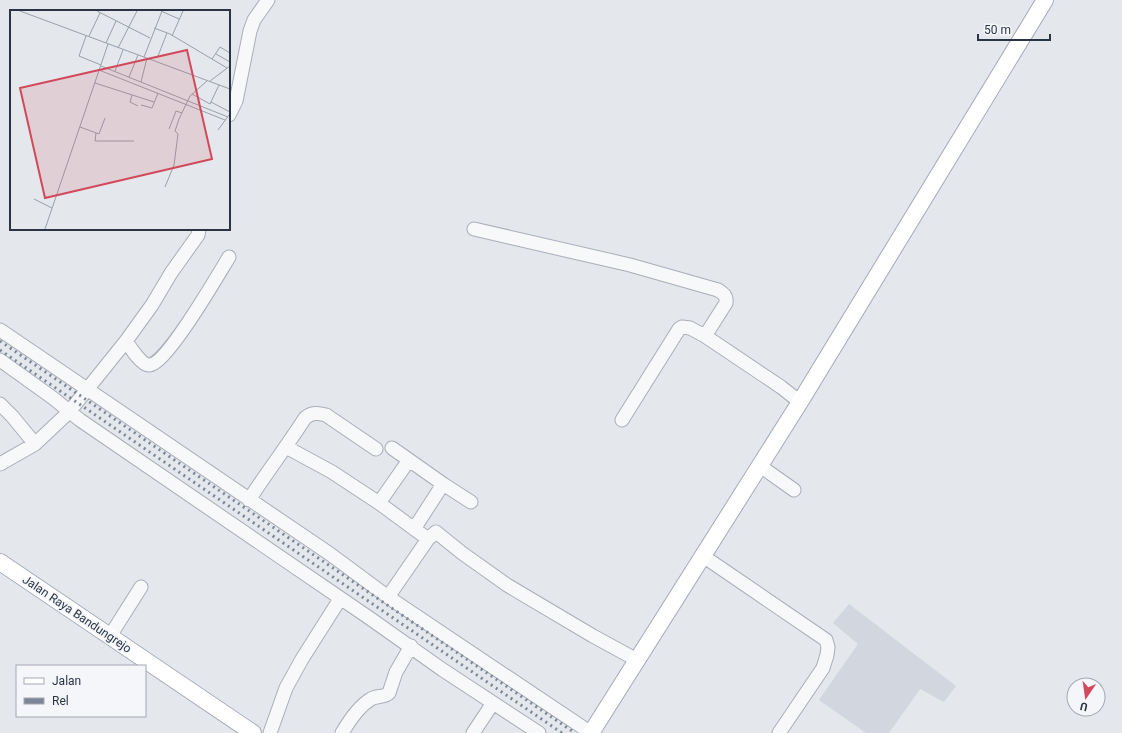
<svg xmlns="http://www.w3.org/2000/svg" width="1122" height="733" font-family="Roboto,sans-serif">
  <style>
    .built { fill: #d2d6de }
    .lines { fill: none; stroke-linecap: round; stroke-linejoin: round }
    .minor-casing { stroke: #a9aeb7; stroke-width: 15 }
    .major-casing { stroke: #a3abb8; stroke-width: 18 }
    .minor { stroke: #f7f8fa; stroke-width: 13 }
    .major { stroke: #fff; stroke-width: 16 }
    .rail { stroke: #7d8696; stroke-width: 3; stroke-dasharray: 2 4; stroke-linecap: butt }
    .labels { text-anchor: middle; stroke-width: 3.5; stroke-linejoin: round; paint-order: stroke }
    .street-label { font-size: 12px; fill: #2b3445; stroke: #f4f6f9 }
    .inset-road { fill: none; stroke: #9a9fa9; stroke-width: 1 }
    .view { fill: #d1495b; fill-opacity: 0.15; stroke: #d1495b; stroke-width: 2 }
    .inset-edge { fill: none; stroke: #2b3445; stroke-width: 2 }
  </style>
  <rect width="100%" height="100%" fill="#e4e7ec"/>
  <path class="built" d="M 849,604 L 956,686 L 944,702 L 920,689 L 889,733 L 866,733 L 819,700 L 858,644 L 833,623 Z"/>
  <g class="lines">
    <defs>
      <path id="minor" d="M 229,115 L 236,101 L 250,31 L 254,20 L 268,0
        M 474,229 L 630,265 L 718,290 C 724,294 727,296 726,303 L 705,336
        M 0,330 L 330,554 L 388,597 L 591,733
        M 126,341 C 130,347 142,366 149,365 C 166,365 218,275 229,257
        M 0,360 L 53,398 L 80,420 L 368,617 L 443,670 L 539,733
        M 0,404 L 12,416 L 35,444
        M 622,420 L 679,329 L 682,327 L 690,328 L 705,336 L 781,387 L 800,402
        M 286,447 L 332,472 L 379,503 L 428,539
        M 392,448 L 443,484 L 414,529
        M 0,464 L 35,444 L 69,412 L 126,341 L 152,305 L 171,273 L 198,235 L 199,229
        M 760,466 L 794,490
        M 443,484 L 471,502
        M 249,500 C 267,472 287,446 305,418 C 312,412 318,413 326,415 L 376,449
        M 379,503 L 409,460
        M 703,556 L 826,640 L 828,647 L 827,655 L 823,668 L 779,733
        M 388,597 L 428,539 L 436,532 L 462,553 L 507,585 L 593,636 L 637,660
        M 110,636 L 141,587
        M 270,733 L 286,688 L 302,659 L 340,599
        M 342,733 C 349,721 359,706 371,699 C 377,695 384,698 389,693 L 396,672 L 411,646
        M 473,733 L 493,703"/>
      <path id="major" d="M 0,562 L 253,733
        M 591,733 L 800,402 L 1045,0"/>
    </defs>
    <use href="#minor" class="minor-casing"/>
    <use href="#major" class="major-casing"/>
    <use href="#minor" class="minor"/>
    <use href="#major" class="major"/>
    <path class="rail" d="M 0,341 L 575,733
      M 0,350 L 562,733"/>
  </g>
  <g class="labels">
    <g class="street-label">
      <text transform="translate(77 614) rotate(34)" y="4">Jalan Raya Bandungrejo</text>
    </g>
  </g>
  <g transform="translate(10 10)">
    <rect width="220" height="220" fill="#e4e7ec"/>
    <path class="inset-road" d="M 10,1 L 220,79M 87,1 L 140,28M 151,1 L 169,9M 144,18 L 160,24 L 217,58M 76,26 L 69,46 L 91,55M 79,26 L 90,3M 162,26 L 173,1M 96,33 L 106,11M 108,38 L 127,1M 206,44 L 220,52M 148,46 L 157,23M 134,47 L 152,1M 202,49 L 210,37 L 220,43M 91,56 L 218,107M 89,60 L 215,110M 105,61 L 113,40M 119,67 L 128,45M 200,71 L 220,56M 131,72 L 137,48M 85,73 L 144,92M 182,84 L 200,94 L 209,75M 122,85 L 120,92 L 128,96M 201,92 L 220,102M 131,95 L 142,98 L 148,83M 70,117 L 89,124 L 95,108M 159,119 L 166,101 L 172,103M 208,120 L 219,105M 86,123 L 85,131 L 124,131M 155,177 L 164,155 L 168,124 L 165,121 L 169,109 L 180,86 L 197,71M 24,189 L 42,198M 35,219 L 98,34"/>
    <path class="view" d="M 177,40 L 202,149 L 35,188 L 10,78 Z"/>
    <rect width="220" height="220" class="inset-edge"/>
  </g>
  <rect x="16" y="665" width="130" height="52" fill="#f4f6f9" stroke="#a4a8b1"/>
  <rect x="24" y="678" width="20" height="6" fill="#ffffff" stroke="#a4a8b1"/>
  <text x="52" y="685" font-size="12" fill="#2b3445">Jalan</text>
  <rect x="24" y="698" width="20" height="6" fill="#7d8696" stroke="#a4a8b1"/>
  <text x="52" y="705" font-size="12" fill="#2b3445">Rel</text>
  <g transform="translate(1086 697) rotate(193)"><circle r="19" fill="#f4f6f9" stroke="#a4a8b1"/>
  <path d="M0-3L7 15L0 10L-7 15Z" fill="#d1495b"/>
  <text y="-6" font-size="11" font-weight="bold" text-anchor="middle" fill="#2b3445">U</text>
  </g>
  <path d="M978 34v6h72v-6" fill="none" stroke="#2b3445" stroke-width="2"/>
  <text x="984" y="34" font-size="12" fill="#2b3445" stroke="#f4f6f9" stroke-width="3" paint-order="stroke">50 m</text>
</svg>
